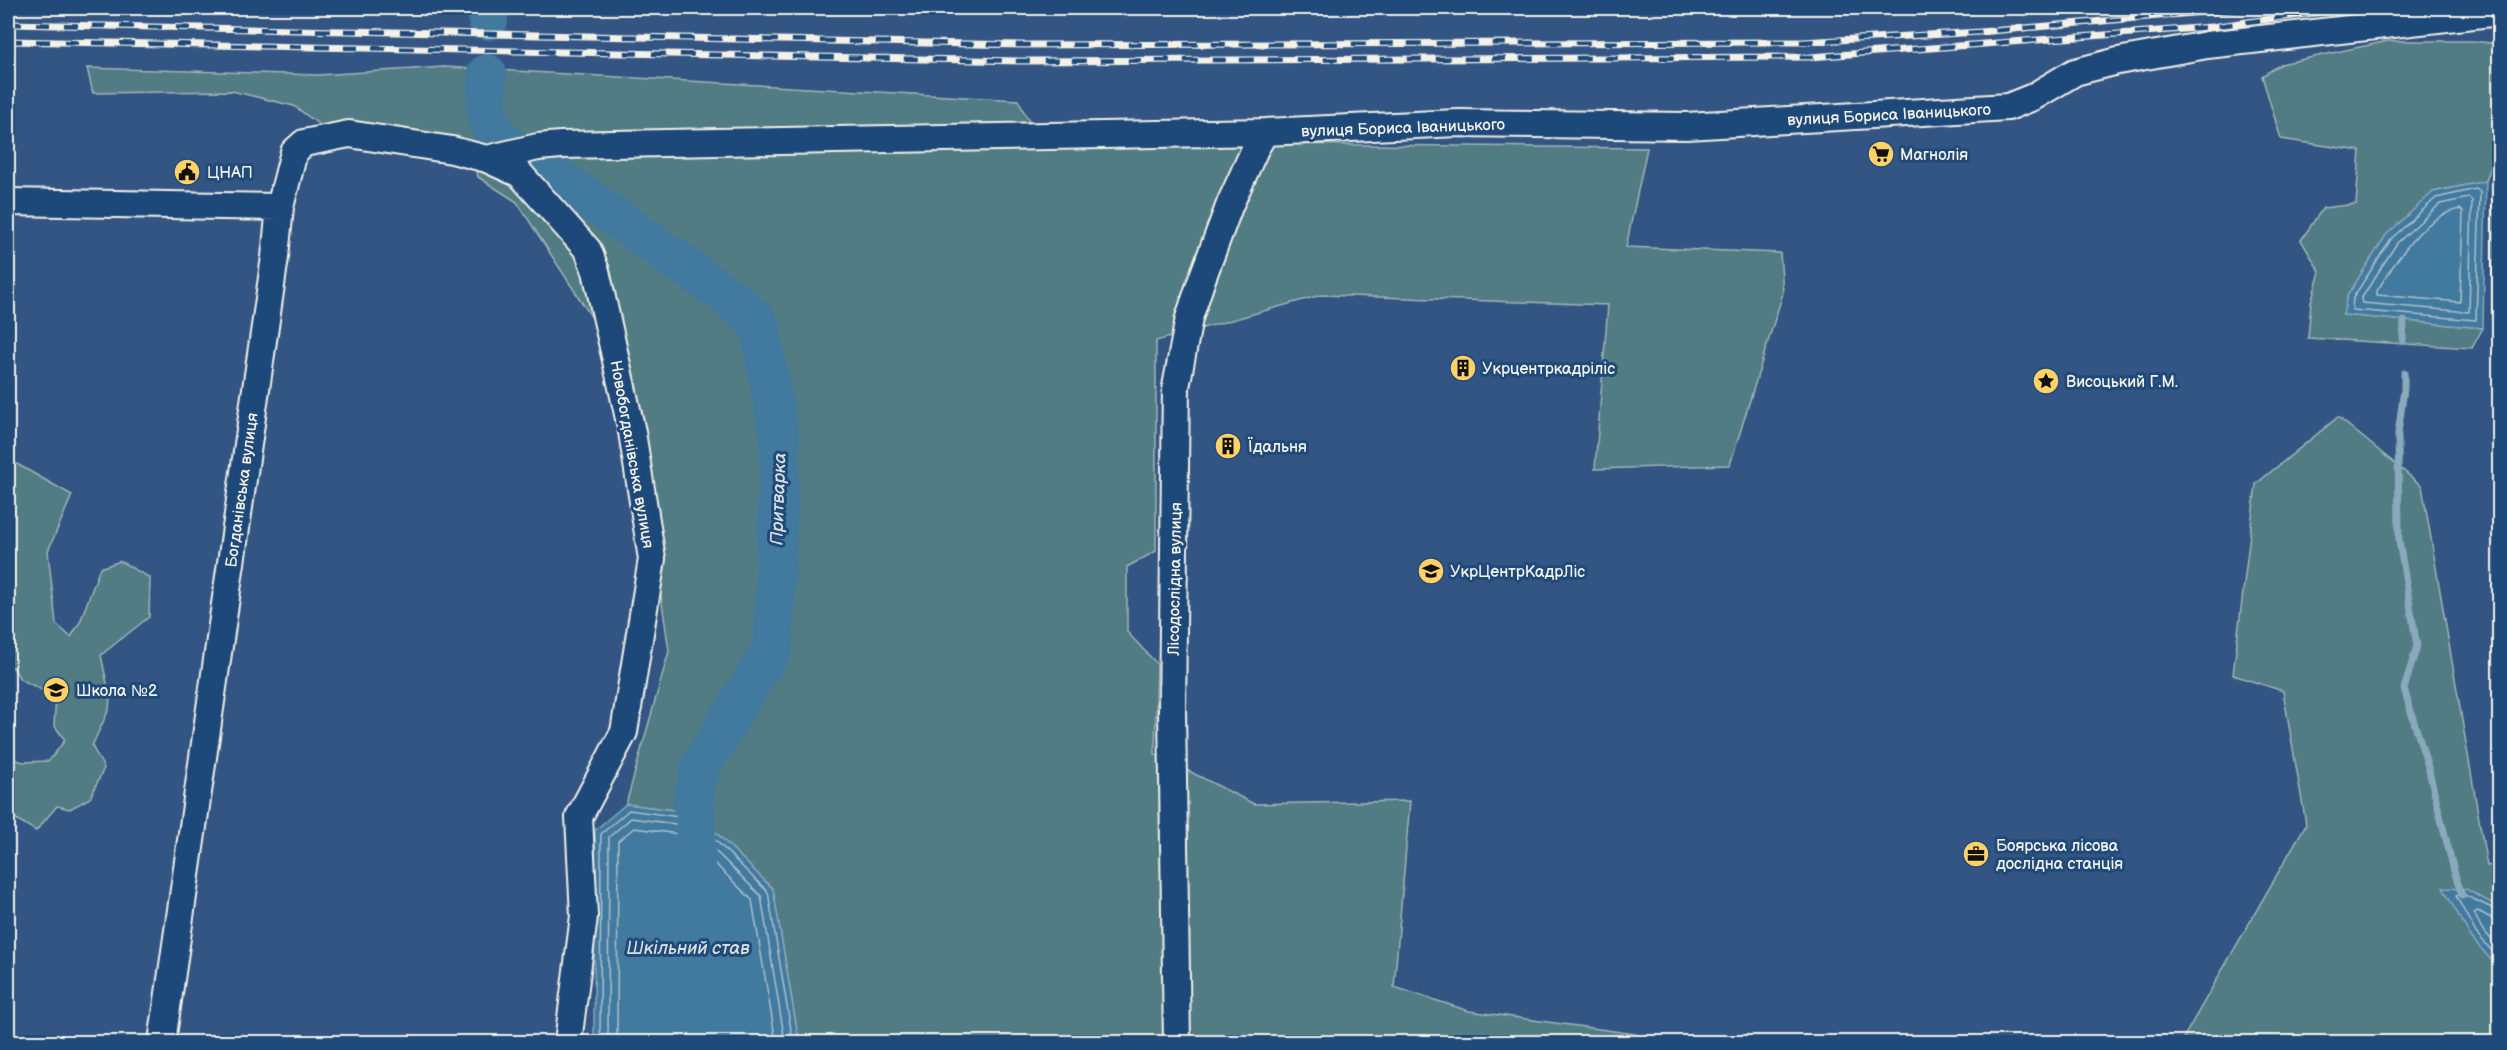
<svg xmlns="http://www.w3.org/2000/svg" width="2507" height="1050" font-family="'Balsamiq Sans',sans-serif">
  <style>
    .green { fill: #517c84; stroke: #a2b6b6; stroke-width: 1.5 }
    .water { fill: #42799f; stroke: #89a9bc; stroke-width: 1.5 }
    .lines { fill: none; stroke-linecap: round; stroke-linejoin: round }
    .shore { stroke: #adc1cb; stroke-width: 1.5 }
    .stream { stroke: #89a9bc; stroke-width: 7 }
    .river { stroke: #42799f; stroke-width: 40 }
    .minor-casing { stroke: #f4f1e8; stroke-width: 30 }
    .minor { stroke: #1f4a7a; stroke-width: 26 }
    .rail-casing { stroke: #f4f1e8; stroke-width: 7 }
    .rail { stroke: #1f4a7a; stroke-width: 4.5; stroke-dasharray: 14; stroke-linecap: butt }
    .labels { text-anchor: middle; stroke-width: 6; stroke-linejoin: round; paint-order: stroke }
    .street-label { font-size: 16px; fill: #f4f1e8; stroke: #1f4a7a }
    .poi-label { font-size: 16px; fill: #f4f1e8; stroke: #1f4a7a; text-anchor: start }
    .water-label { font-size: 18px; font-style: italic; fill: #d9dfdd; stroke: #1f4a7a }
  </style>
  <rect width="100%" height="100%" fill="#335584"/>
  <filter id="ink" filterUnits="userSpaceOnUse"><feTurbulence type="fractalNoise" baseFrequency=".0167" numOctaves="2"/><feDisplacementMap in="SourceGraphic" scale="12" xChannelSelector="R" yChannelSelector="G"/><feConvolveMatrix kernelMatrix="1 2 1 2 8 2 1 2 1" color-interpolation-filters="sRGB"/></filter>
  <g filter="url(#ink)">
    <path class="green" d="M 2388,41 L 2472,41 L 2499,44 L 2499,340 L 2492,340 L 2492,162 L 2486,181 L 2433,192 L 2343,315 L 2483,328 L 2472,348 L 2308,338 L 2311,302 L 2320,272 L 2301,240 L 2323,208 L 2356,204 L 2360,151 L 2281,139 L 2262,76 L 2281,64 Z
      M 444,67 L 1018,100 L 1041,145 L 1256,144 L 1647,148 L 1626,247 L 1780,253 L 1783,293 L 1730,465 L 1595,469 L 1608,305 L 1321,295 L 1156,341 L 1156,551 L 1127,567 L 1127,632 L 1157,664 L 1155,754 L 1254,804 L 1410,801 L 1394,987 L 1469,1011 L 1635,1034 L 1649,1042 L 799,1042 L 773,889 L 696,813 L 626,804 L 669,651 L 623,335 L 603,335 L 517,202 L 478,177 L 471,144 L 321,126 L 294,106 L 232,91 L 93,93 L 87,68 L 318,75 Z
      M 2338,417 L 2422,486 L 2487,866 L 2499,864 L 2499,1042 L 2181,1042 L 2306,824 L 2283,691 L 2233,675 L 2256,484 Z
      M 8,459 L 72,495 L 48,551 L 56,624 L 71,637 L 80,622 L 100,568 L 120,561 L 150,578 L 149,617 L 101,655 L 110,698 L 109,709 L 92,746 L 104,768 L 90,798 L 70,809 L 57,806 L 36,831 L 8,814 L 8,757 L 23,762 L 49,761 L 65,740 L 54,725 L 56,697 L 20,679 L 13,667 L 8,671 L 8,596 L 10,590 L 8,588 Z"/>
    <path class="water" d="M 2486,181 L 2483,328 L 2343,315 L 2347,296 L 2386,235 L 2433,192 Z
      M 626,804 L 696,813 L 773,889 L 799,1042 L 594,1042 L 595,830 Z
      M 2443,888 L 2466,889 L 2499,907 L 2499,969 L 2471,937 Z"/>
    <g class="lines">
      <path class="shore" d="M 2476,189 L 2480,192 L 2476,320 L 2352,310 L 2353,298 L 2391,239 L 2436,198 Z
        M 2469,198 L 2472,201 L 2469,312 L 2362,303 L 2361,299 L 2397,243 L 2440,204 Z
        M 2460,209 L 2463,212 L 2460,302 L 2377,295 L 2377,291 C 2396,261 2422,216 2460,209 Z
        M 2500,912 L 2465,895 L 2456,896 L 2476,933 L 2500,960
        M 2500,920 L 2493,919 L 2478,911 L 2474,913 L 2482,929 L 2500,949
        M 600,1042 L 601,834 L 629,810 L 694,819 L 768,892 L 793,1042
        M 608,1042 L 609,837 L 631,818 L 690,826 L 761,896 L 785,1042
        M 617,1042 L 618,841 L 634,828 L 686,835 L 752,900 L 776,1042"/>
      <path class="stream" d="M 2403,341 L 2404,321
        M 2404,373 L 2404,389 L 2398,434 L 2399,541 L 2417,646 L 2404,689 L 2428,767 L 2454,871 L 2462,895"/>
      <path class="river" d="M 487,8 L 488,20
        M 487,74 L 487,119 L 500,141 L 554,175 L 725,294 L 759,323 L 780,441 L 773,647 L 701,765 L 692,803 L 696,813 L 695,868"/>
      <defs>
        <path id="minor" d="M 487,159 L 538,147 L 561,145 L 1265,132 L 1458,123 L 1687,126 L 2008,107 L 2033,97 L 2075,72 L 2118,61 L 2207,45 L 2500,12
          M 8,202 L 280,207 L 275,257 L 162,1042
          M 280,207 L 294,152 L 304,143 L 349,134 L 452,150 L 487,159 L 520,174 L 588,250 L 596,271 L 632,432 L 652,559 L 624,732 L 579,817 L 584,916 L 568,1042
          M 1177,1042 L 1172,711 L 1176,387 L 1189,318 L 1202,279 L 1230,204 L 1255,149 L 1265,132"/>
      </defs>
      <use href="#minor" class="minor-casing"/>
      <use href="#minor" class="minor"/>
      <defs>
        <path id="rail" d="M 8,24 L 1021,45 L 1802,42 L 1980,32 L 2248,8
          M 8,41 L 1021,61 L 1810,57 L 2211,27 L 2349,8"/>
      </defs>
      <use href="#rail" class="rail-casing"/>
      <use href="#rail" class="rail"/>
    </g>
  </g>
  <defs>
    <symbol id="supermarket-disc" viewBox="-11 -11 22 22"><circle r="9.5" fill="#ffd166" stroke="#1f4a7a"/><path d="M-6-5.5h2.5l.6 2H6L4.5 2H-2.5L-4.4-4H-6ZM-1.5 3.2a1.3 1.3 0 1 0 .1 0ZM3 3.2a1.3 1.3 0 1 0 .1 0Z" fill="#111"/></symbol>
    <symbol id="civic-disc" viewBox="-11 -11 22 22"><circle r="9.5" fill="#ffd166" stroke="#1f4a7a"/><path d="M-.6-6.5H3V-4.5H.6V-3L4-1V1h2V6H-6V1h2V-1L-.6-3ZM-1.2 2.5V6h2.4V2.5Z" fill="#111"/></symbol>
    <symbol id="building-disc" viewBox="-11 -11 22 22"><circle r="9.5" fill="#ffd166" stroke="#1f4a7a"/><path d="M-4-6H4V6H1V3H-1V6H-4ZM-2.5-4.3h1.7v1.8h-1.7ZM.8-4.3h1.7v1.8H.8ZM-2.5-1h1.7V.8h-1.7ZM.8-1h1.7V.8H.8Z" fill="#111"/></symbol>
    <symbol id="sight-disc" viewBox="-11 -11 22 22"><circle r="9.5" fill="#ffd166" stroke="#1f4a7a"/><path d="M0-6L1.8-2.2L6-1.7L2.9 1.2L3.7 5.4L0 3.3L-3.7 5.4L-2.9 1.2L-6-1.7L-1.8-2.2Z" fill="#111"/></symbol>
    <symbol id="university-disc" viewBox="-11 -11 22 22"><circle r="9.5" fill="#ffd166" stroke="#1f4a7a"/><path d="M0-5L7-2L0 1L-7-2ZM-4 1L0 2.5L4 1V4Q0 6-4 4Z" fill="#111"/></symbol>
    <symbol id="school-disc" viewBox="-11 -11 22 22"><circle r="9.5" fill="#ffd166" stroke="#1f4a7a"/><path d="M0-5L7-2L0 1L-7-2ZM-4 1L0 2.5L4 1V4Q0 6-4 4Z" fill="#111"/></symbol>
    <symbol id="office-disc" viewBox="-11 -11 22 22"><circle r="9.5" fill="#ffd166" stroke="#1f4a7a"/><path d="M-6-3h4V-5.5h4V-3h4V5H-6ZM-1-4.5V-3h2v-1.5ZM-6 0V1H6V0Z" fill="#111"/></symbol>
  </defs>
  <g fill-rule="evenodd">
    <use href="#supermarket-disc" x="1866" y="139" width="30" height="30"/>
    <use href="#civic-disc" x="172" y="157" width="30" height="30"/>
    <use href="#building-disc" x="1448" y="353" width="30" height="30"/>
    <use href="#sight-disc" x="2031" y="366" width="30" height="30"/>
    <use href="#building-disc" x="1213" y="431" width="30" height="30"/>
    <use href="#university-disc" x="1416" y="556" width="30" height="30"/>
    <use href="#school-disc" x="41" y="675" width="30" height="30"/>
    <use href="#office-disc" x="1961" y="839" width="30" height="30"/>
  </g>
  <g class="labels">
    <g class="street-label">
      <text transform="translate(1889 114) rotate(-3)" y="6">вулиця Бориса Іваницького</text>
      <text transform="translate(1403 127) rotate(-2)" y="6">вулиця Бориса Іваницького</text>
      <text transform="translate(633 454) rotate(80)" y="6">Новобогданівська вулиця</text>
      <text transform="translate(241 490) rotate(-82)" y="6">Богданівська вулиця</text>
      <text transform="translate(1174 579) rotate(-89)" y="6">Лісодослідна вулиця</text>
    </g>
    <g class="poi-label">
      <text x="1900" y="160">Магнолія</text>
      <text x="207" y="178">ЦНАП</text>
      <text x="1482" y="374">Укрцентркадріліс</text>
      <text x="2066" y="387">Висоцький Г.М.</text>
      <text x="1248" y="452">Їдальня</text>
      <text x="1450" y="577">УкрЦентрКадрЛіс</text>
      <text x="76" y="696">Школа №2</text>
      <text x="1996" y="851">Боярська лісова<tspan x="1996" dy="18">дослідна станція</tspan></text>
    </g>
    <g class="water-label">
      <text transform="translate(778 499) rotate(-88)" y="6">Притварка</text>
      <text x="688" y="954">Шкільний став</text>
    </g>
  </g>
  <rect width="2507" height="1050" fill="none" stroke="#1f4a7a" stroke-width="30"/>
  <rect x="15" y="15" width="2477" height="1020" fill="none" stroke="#f4f1e8" stroke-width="2" filter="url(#ink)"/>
</svg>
